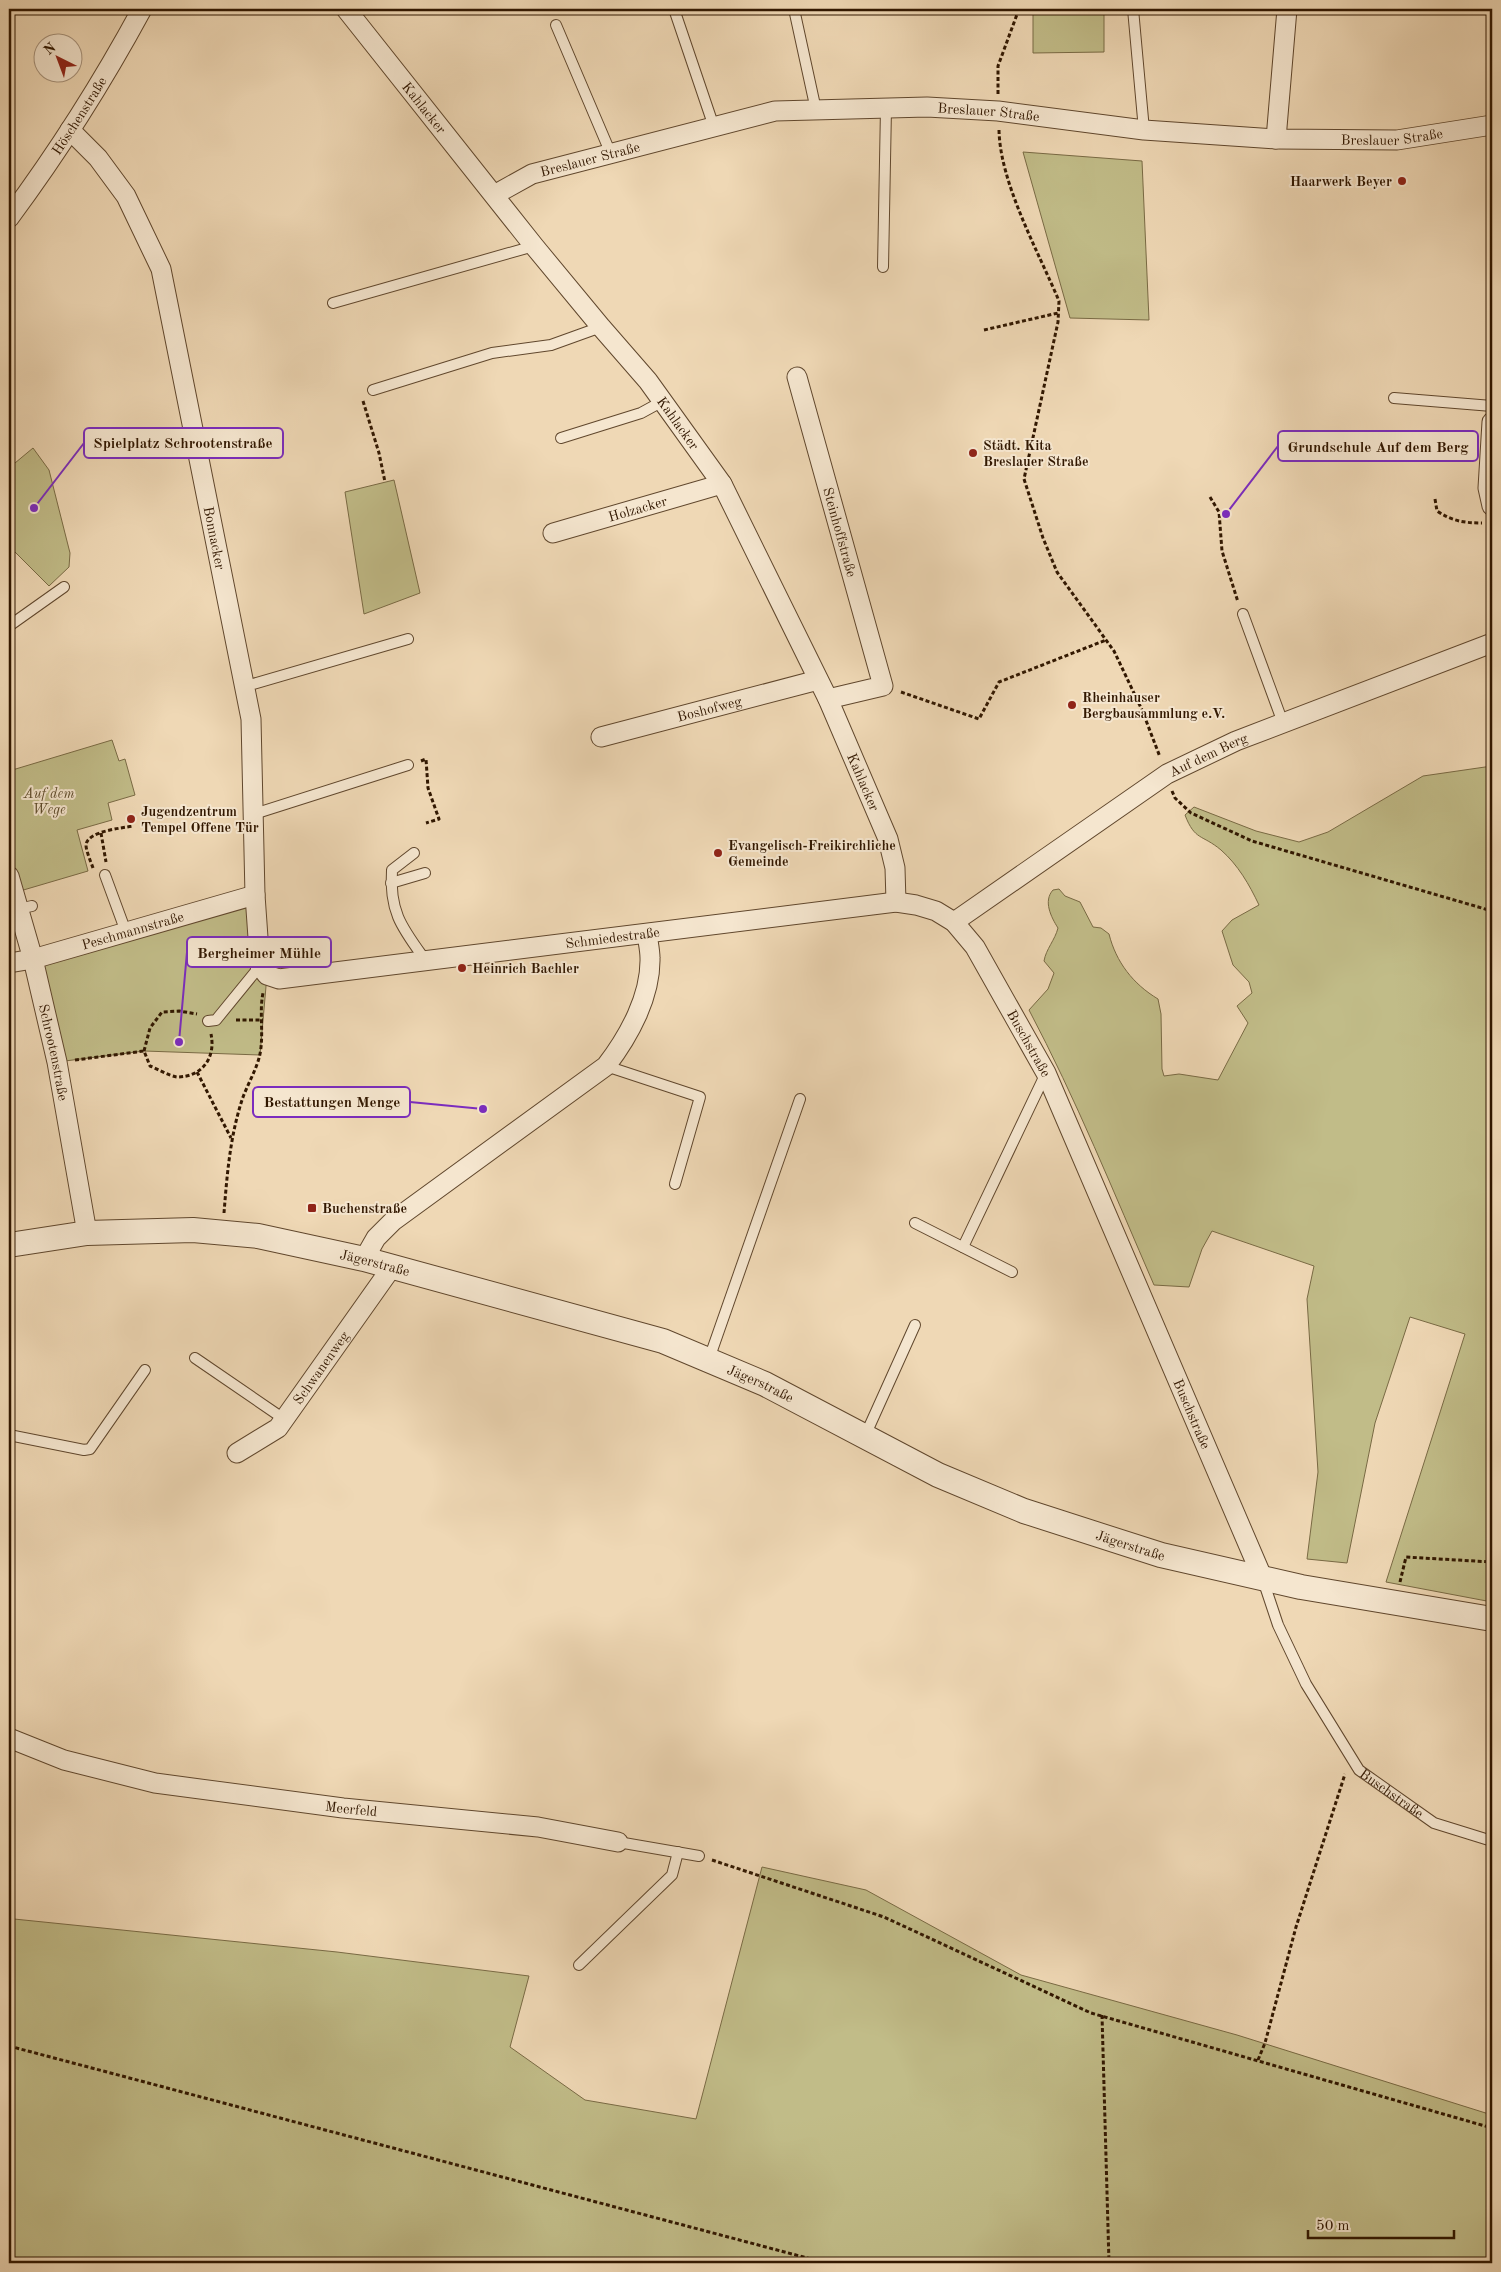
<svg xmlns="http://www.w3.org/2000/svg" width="1501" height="2272" font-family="'Old Standard TT',serif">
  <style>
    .green { fill: #c1bc88; stroke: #796a44 }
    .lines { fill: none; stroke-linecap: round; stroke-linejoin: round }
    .service-casing { stroke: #60472d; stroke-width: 12 }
    .minor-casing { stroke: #60472d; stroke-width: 21 }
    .tertiary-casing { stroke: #60472d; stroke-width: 26 }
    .path { stroke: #311700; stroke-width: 3; stroke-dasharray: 4 2.5; stroke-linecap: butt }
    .service { stroke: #f5e6cf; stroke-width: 10 }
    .minor { stroke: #f5e6cf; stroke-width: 19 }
    .tertiary { stroke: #f5e6cf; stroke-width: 24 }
    .poi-dot { fill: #8f2418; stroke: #f5e6cf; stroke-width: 2 }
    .labels { text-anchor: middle; stroke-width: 4; stroke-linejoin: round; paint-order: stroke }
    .street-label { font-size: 14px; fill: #311700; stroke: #f5e6cf }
    .poi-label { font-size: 14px; font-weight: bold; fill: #311700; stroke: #f5e6cf; text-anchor: start }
    .park-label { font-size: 14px; font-style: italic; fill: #5c4929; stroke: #f5e6cf }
    .leader { fill: none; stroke: #7b2cbf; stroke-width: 2 }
    .callout-dot { fill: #7b2cbf; stroke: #f5e6cf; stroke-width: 2 }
    .callout { fill: #f5e6cf; stroke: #7b2cbf; stroke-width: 2 }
    .callout-label { font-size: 15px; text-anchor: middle; font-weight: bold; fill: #311700 }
  </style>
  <rect width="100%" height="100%" fill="#efd8b5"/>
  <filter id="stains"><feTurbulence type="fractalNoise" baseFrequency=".004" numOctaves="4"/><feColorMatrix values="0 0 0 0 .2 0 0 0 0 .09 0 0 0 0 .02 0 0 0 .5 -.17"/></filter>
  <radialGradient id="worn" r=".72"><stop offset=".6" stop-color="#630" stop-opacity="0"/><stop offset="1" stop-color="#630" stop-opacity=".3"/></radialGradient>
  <path class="green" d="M 1033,9 L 1104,9 L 1104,52 L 1033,53 Z
    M 1023,152 L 1142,161 L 1149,320 L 1070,318 Z
    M 33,448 L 49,470 L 70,553 L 69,567 L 49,586 L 9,546 L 9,468 Z
    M 394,480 L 420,593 L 364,614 L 345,492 Z
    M 112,740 L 119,761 L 125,759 L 135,795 L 108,803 L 112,820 L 77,830 L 88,871 L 20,891 L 9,854 L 9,771 Z
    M 1492,766 L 1492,1602 L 1386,1582 L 1465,1334 L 1410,1317 L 1375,1423 L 1347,1563 L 1307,1559 L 1318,1472 L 1307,1299 L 1314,1266 L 1212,1231 L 1202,1249 L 1189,1287 L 1154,1285 C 1114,1193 1076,1099 1029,1010 L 1048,989 L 1054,973 L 1044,961 C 1046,949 1055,940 1058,928 C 1051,917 1043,901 1053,890 L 1059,889 L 1065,896 L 1080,902 L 1093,927 L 1101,928 L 1109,934 C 1116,962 1133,984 1158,999 L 1161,1014 L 1162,1069 L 1164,1076 L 1179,1074 L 1218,1080 L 1248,1023 L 1237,1006 L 1252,993 L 1249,982 L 1233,965 L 1222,931 L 1232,920 L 1259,905 C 1249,884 1238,865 1221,850 C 1202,834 1195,841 1185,815 L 1194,807 L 1256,831 L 1299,842 L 1328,832 L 1423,776 Z
    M 255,895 L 267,975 L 260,1055 L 144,1051 L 57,1062 L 33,959 Z
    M 762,1867 L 866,1890 L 1021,1975 L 1237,2035 L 1492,2115 L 1492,2263 L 9,2263 L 9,1916 L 14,1919 L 337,1952 L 529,1976 L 510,2047 L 585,2100 L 696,2119 Z"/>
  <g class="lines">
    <defs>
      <g id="service">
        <path d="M 674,9 L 714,127"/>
        <path d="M 794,9 L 816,110"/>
        <path d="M 1133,9 L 1144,130"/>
        <path d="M 556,25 L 611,154"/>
        <path d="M 883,267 L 886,108"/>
        <path d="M 333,303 L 534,246"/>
        <path d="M 373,390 L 492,353 L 551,345 L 601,327"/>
        <path d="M 1394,398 L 1492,406"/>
        <path d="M 561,438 L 641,413 L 663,401"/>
        <path d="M 1243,614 L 1283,723"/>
        <path d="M 9,626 L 64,587"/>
        <path d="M 246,686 L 408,639"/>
        <path d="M 254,814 L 408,765"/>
        <path d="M 414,853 L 392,870 C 389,913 403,929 426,961"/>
        <path d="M 105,875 L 126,932"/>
        <path d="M 391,883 L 425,873"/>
        <path d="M 18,909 L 32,906"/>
        <path d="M 208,1021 L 216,1020 L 260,966"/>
        <path d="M 606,1066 L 700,1097 L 675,1184"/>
        <path d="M 915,1223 L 1012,1272"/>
        <path d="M 963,1247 L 1046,1073"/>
        <path d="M 195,1358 L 284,1419"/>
        <path d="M 709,1359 L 800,1099"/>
        <path d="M 9,1435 L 84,1450 L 90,1449 L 145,1370"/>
        <path d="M 865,1436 L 915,1325"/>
        <path id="s1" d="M 1263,1580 L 1278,1625 L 1306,1684 L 1359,1770 L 1434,1823 L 1492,1841"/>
        <path d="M 618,1842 L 699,1856"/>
        <path d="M 579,1965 L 672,1875 L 678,1852"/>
      </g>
      <g id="minor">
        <path id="s2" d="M 346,9 L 534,246 L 601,327 L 648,381 L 722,484 L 828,699 L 888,839 L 895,868 L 896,902"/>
        <path id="s3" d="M 70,130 L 98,158 L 126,196 L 161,269 L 251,719 L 255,895 L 260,966 L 267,975 L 279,979 L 896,902 L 916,905 L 936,911 L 954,922 L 975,947 L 1046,1073 L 1263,1579"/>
        <path d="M 1276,139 L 1287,9"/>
        <path id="s4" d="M 496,194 L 532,174 L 775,111 L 927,107 L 998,111 L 1144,130 L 1276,139 L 1397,140 L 1492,125"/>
        <path id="s5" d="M 9,218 C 58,152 103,81 142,9"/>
        <path id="s6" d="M 797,377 L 883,686 L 828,699"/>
        <path d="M 1492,422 L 1488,488 L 1492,506"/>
        <path id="s7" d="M 553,533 L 722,484"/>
        <path id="s8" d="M 601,737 L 818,680"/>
        <path id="s9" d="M 9,876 L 33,959 L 57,1062 L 87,1233"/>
        <path id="s10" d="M 954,922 L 1167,774 L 1236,741 L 1492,643"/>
        <path id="s11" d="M 9,963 L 33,959 L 255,895"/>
        <path d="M 364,1259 L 376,1238 L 393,1221 L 606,1066 C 629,1036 651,996 650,958 C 650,950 648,942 647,934"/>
        <path id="s12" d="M 237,1453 L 278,1428 L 392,1267"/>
        <path id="s13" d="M 9,1738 L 64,1760 L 155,1783 L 343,1808 L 538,1827 L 618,1842"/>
      </g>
      <g id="tertiary">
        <path id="s14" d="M 9,1245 L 87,1233 L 193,1230 L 258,1236 L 364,1259 L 663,1341 L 765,1384 L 938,1475 L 1024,1511 L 1161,1555 L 1301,1587 L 1492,1619"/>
      </g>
    </defs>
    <use href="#service" class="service-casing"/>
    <use href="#minor" class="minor-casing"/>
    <use href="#tertiary" class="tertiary-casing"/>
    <path class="path" d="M 998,94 L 998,66 L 1019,9
      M 999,130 C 1000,183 1038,251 1059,301 L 1058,322 L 1024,479 L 1043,538 L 1057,572 L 1114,651 L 1142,710 L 1160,757
      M 984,330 L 1058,313
      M 363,401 L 379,453 L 385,482
      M 1210,497 L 1219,512 L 1222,551 L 1238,602
      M 1435,499 L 1437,511 C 1452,521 1464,523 1482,523
      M 901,692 L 979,719 L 999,682 L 1106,640
      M 421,761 L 426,759 L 428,788 L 439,819 L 426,823
      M 1172,791 L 1175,798 L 1191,813 L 1252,841 L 1492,911
      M 101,833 L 106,862
      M 93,868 C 91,862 86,851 86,845 C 87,831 123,828 133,826
      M 236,1020 L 263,1020
      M 144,1051 L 150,1028 L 162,1012 L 179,1011 L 197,1014
      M 75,1060 L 144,1051 L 150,1066 C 158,1069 169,1076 177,1077 C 202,1077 216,1058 211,1034
      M 197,1072 L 231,1138
      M 224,1213 C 227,1175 230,1137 242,1100 C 247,1085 257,1069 260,1054 C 264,1033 259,1012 263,993
      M 1400,1582 L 1406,1557 L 1492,1562
      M 712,1860 L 884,1917 L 1091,2013 L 1492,2128
      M 1102,2015 L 1109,2263
      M 9,2046 L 826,2263
      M 1258,2060 L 1265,2043 L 1296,1927 L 1345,1774"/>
    <use href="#service" class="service"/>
    <use href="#minor" class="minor"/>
    <use href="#tertiary" class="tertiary"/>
  </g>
  <g class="poi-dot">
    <circle cx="1402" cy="181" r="5"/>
    <circle cx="973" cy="453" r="5"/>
    <circle cx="1072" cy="705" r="5"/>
    <circle cx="131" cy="819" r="5"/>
    <circle cx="718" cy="853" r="5"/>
    <circle cx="462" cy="968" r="5"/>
    <rect x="307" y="1203" width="10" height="10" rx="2.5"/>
  </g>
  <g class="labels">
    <g class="street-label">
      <text dy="5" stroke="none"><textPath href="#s2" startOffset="126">Kahlacker</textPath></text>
      <text dy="5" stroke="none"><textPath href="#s4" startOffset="506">Breslauer Straße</textPath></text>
      <text dy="5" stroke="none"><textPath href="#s5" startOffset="124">Höschenstraße</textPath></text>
      <text dy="5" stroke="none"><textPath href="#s4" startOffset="911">Breslauer Straße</textPath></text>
      <text dy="5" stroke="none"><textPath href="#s4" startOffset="101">Breslauer Straße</textPath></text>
      <text dy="5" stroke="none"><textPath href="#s2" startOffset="531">Kahlacker</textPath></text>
      <text dy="5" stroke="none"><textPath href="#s7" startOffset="88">Holzacker</textPath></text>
      <text dy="5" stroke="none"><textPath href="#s6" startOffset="161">Steinhoffstraße</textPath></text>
      <text dy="5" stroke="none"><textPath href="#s3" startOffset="442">Bonnacker</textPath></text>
      <text dy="5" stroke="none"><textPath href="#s8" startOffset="112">Boshofweg</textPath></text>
      <text dy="5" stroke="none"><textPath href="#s10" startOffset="305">Auf dem Berg</textPath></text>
      <text dy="5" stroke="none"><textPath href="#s2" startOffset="936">Kahlacker</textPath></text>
      <text dy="5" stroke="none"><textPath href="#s11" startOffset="128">Peschmannstraße</textPath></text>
      <text dy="5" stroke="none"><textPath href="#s3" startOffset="1234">Schmiedestraße</textPath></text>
      <text dy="5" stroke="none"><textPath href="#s3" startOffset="1725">Buschstraße</textPath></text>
      <text dy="5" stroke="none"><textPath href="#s9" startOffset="182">Schrootenstraße</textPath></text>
      <text dy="5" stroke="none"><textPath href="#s14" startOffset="370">Jägerstraße</textPath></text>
      <text dy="5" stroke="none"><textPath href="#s12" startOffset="122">Schwanenweg</textPath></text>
      <text dy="5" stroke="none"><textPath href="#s14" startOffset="775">Jägerstraße</textPath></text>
      <text dy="5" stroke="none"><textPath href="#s3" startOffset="2130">Buschstraße</textPath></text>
      <text dy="5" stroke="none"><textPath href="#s14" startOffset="1180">Jägerstraße</textPath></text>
      <text dy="5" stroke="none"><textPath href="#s1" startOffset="254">Buschstraße</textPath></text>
      <text dy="5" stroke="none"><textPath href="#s13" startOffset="351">Meerfeld</textPath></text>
    </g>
    <g class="poi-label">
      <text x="1392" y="186" text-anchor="end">Haarwerk Beyer</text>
      <text x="983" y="450">Städt. Kita<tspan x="983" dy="16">Breslauer Straße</tspan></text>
      <text x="1082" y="702">Rheinhauser<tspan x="1082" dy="16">Bergbausammlung e.V.</tspan></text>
      <text x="141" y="816">Jugendzentrum<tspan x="141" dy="16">Tempel Offene Tür</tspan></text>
      <text x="728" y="850">Evangelisch-Freikirchliche<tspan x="728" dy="16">Gemeinde</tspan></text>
      <text x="472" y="973">Heinrich Bachler</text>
      <text x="322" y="1213">Buchenstraße</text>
    </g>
    <g class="park-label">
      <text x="49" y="798">Auf dem<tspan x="49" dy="16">Wege</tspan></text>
    </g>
  </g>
  <path class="leader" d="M34 508L84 443M1226 514L1278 446M179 1042L187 952M483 1109L410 1102"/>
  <g class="callout-dot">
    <circle cx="34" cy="508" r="5"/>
    <circle cx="1226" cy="514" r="5"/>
    <circle cx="179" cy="1042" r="5"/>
    <circle cx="483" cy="1109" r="5"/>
  </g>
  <g class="callout">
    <rect x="84" y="428" width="199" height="30" rx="5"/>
    <rect x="1278" y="431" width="200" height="30" rx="5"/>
    <rect x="187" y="937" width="144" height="30" rx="5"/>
    <rect x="253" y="1087" width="157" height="30" rx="5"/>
  </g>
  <g class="callout-label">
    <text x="183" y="448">Spielplatz Schrootenstraße</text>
    <text x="1378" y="452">Grundschule Auf dem Berg</text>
    <text x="259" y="958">Bergheimer Mühle</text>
    <text x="332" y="1107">Bestattungen Menge</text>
  </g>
  <rect width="1501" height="2272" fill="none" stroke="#efd8b5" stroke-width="30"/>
  <rect x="10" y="10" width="1481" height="2252" fill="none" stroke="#311700" stroke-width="2.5"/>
  <rect x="15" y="15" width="1471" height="2242" fill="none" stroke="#311700"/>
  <g transform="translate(58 58) rotate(318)"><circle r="24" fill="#f5e6cf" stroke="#a7937c"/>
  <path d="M0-4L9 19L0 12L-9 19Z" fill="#8f2418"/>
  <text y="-8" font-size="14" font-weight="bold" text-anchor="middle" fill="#311700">N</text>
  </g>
  <path d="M1308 2230v8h146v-8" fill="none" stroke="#311700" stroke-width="2.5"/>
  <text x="1316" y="2230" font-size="15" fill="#311700" stroke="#f5e6cf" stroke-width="4" paint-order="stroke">50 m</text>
  <rect width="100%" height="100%" filter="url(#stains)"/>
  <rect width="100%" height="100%" fill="url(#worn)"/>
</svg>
